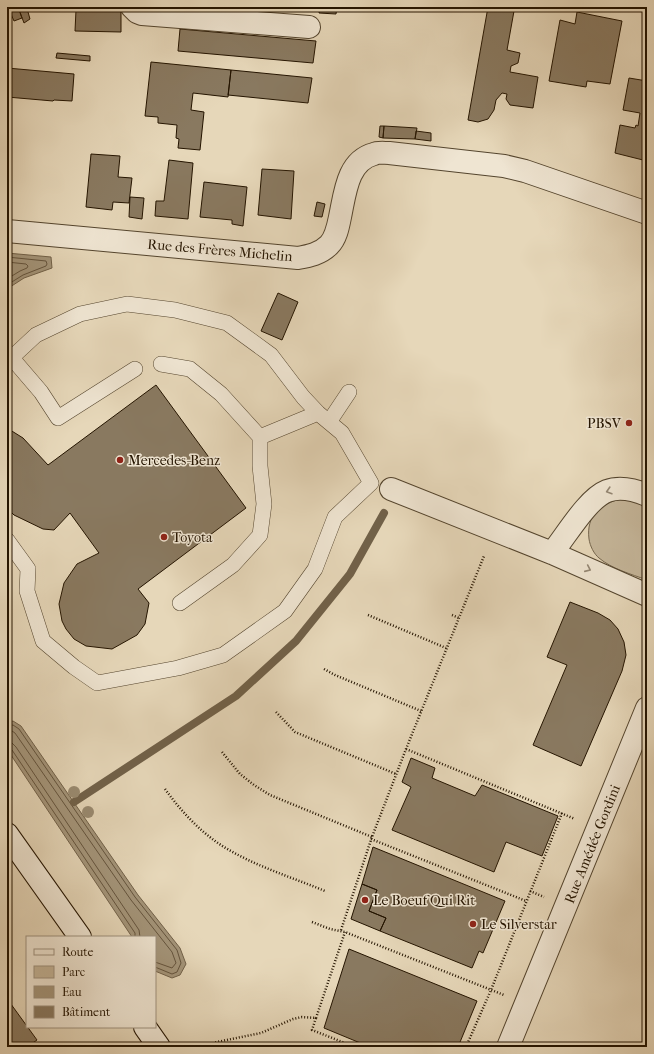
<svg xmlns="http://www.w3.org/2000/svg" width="654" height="1054" font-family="'IM FELL French Canon',serif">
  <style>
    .green { fill: #c5b69a; stroke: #74654d }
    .water { fill: #a4957a; stroke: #716149 }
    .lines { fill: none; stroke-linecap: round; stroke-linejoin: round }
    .shore { stroke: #64543d; stroke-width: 1 }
    .stream { stroke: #716149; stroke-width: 8 }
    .building { fill: #897960; stroke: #241400 }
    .lane-casing { stroke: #54452e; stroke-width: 16 }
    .street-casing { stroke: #54452e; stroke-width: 24 }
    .secondary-casing { stroke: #241400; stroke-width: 24 }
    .path { stroke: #241400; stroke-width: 2.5; stroke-dasharray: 1 2; stroke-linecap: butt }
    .lane { stroke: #efe5d2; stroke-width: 15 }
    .street { stroke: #efe5d2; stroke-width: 22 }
    .secondary { stroke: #efe5d2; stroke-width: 22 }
    .tree { fill: #9a8b71 }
    .oneway { stroke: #948774 }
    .poi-dot { fill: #8f2418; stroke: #efe5d2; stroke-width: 1.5 }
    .labels { text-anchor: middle; stroke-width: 3; stroke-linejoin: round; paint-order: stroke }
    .street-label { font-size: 14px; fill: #241400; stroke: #efe5d2 }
    .poi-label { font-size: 14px; fill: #241400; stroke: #efe5d2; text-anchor: start }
  </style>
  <rect width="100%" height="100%" fill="#e6d7b9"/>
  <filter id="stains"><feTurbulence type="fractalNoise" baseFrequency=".005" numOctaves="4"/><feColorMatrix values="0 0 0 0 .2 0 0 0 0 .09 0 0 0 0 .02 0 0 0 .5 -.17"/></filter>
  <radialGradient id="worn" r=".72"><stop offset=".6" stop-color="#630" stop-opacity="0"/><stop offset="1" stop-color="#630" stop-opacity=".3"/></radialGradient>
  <path class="green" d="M 622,499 L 633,501 L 647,507 L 647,580 C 631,574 612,569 599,558 C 594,554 590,546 589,539 C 586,516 600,503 622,499 Z"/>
  <path class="water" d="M 7,253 L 51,257 L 52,268 L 24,278 L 7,289 Z
    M 13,721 L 21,726 L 138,895 L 180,948 L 186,964 L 180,975 L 172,978 L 155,971 L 155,937 L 132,937 L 7,749 L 7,723 Z"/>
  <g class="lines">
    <path class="shore" d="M 7,257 L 46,261 L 47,264 L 46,266 L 23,275 L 7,285
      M 7,262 L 26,264 L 28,266 L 27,268 L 20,271 L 7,279
      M 7,726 L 13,725 L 19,729 L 135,897 L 177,950 L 181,963 L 177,972 L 172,974 L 155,967
      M 7,731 L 12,731 L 15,733 L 131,900 L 172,952 L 176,963 L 172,968 L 155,962
      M 7,743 L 12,743 L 16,747 L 139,930 L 140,937
      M 7,748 L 12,750 L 135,933 L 135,937"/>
    <path class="stream" d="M 74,802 L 236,696 L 296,641 L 350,574 L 384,513"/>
  </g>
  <path class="building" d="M 8,7 L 18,7 L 22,18 L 14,21 Z
    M 18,7 L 28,7 L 29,11 L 28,12 L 30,19 L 24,23 Z
    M 91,7 L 121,7 L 121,32 L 75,31 L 76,10 L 91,11 Z
    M 320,7 L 337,7 L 336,14 L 319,13 Z
    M 488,7 L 514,11 L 507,50 L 520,53 L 518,63 L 511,66 L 510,72 L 538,77 L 533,108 L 510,105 L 506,99 L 507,94 L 502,93 L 496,100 L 494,110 L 488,119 L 478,122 L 468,120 Z
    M 577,12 L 622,21 L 610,84 L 587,81 L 586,87 L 549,81 L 560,20 L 575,24 Z
    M 180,29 L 316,41 L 313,63 L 178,51 Z
    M 57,53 L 90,56 L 90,61 L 56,58 Z
    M 151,62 L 231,70 L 228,97 L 193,93 L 191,110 L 204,112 L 200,150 L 178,148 L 179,139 L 176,138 L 177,125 L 158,123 L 158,117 L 145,116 Z
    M 7,68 L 74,74 L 72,101 L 54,100 L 53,101 L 7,97 Z
    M 231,70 L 312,78 L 308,103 L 228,95 Z
    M 629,78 L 647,81 L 647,161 L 615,153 L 620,125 L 635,128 L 636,125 L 638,126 L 640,113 L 623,110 Z
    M 380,126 L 384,126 L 383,138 L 379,137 Z
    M 384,126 L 417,128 L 415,139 L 383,138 Z
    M 416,131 L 431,133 L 431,141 L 415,139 Z
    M 91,154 L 120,156 L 118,177 L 132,178 L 129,203 L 113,202 L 112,210 L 86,207 Z
    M 169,160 L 193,163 L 188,219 L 155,216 L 156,201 L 164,201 Z
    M 262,169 L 294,171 L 291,219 L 258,215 Z
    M 204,182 L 247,187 L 243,226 L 232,224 L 232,220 L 200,217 Z
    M 130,197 L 144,198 L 142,219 L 129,217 Z
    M 317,202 L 325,204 L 322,217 L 314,216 Z
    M 278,293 L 298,302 L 282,340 L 261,331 Z
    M 156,385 L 246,508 L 138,589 L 149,603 L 145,624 L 137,635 L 112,649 L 86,646 L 74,639 L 66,629 L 62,621 L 59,604 L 64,583 L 77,564 L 99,553 L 70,513 L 54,530 L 43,529 L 14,515 L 7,508 L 7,428 L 23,438 L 48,465 Z
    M 570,602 L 598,613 L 610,620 L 618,629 L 624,642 L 626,655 L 622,671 L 581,766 L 533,745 L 567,665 L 547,657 Z
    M 411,758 L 435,768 L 432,778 L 475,796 L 482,785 L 558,816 L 542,856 L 506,842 L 494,872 L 392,830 L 411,787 L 402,782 Z
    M 373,847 L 505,901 L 483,953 L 479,951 L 472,968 L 380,931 L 386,918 L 369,911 L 377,890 L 362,884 Z
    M 362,884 L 377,890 L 369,911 L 386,918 L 380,931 L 351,919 Z
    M 349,949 L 477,1001 L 458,1047 L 370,1047 L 324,1028 Z
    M 8,1000 L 37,1040 L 27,1047 L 7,1047 Z"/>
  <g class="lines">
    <defs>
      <path id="lane" d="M 11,357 L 41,392 L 58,418 L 135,369
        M 7,362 L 36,335 L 80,314 L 127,304 L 175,310 L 227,323 L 271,355 L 303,397 L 318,413 L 342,433 L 371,483 L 335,517 L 315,569 L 285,611 L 223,655 L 178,668 L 97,683 L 74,667 L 43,641 L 27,591 L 28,569 L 7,540
        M 161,364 L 190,369 L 221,394 L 260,437 L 260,466 L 264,504 L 260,535 L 233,565 L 180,603
        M 329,422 L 349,392
        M 260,437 L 318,413"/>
      <path id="street" d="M 132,7 L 137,12 L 142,14 L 309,27
        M 7,231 L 298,258 C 309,256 320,254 329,245 C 336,238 338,227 340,217 C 345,194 347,161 374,154 C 378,152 384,153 389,153 L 504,166 L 525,171 L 647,213
        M 391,489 L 552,553 L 647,595
        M 552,553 C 566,536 587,499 607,491 C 620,486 635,490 647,495
        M 508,1047 L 647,708"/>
      <path id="secondary" d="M 7,834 L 80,937
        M 145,1027 L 159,1047"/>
    </defs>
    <use href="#lane" class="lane-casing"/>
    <use href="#street" class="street-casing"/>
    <use href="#secondary" class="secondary-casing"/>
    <path class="path" d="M 368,615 L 446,648
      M 452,615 L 459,618
      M 324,669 L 335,675 L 421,711
      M 276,712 L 295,732 L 396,774
      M 406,749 L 575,819
      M 222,752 L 240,774 L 254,785 L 270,795 L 372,837
      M 165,789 C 181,811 200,832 224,847 C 255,866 291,877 325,891
      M 371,839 L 526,901
      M 530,891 L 544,897
      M 312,922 L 330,929 L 345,932 L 504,995
      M 341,930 L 372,837 L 406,749 L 484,556
      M 316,1018 L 345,932
      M 201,1047 L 217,1042 L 261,1033 L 293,1019 L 302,1017 L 316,1018 L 312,1030 L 355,1047
      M 466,1047 L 491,990 L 562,813"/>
    <use href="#lane" class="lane"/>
    <use href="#street" class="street"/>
    <use href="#secondary" class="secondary"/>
  </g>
  <g class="tree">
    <circle cx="74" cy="792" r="6"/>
    <circle cx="88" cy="812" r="6"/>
  </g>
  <defs><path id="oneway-chevron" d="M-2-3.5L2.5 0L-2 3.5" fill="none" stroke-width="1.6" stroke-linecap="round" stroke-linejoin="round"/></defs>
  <g class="oneway">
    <use href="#oneway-chevron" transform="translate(609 491) rotate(163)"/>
    <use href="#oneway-chevron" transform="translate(588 569) rotate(24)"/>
  </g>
  <g class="poi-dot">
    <circle cx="629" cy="423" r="4"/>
    <circle cx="120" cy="460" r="4"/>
    <circle cx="164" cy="537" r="4"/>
    <circle cx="365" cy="900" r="4"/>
    <circle cx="473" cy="924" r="4"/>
  </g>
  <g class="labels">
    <g class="street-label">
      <text transform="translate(220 250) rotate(5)" y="5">Rue des Frères Michelin</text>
      <text transform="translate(592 844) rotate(-68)" y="5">Rue Amédée Gordini</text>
    </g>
    <g class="poi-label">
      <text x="621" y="428" text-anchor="end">PBSV</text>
      <text x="128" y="465">Mercedes-Benz</text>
      <text x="172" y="542">Toyota</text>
      <text x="373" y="905">Le Boeuf Qui Rit</text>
      <text x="481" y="929">Le Silverstar</text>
    </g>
  </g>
  <rect width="654" height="1054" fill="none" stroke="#e6d7b9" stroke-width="24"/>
  <rect x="8" y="8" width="638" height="1038" fill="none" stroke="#241400" stroke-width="2"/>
  <rect x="12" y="12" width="630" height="1030" fill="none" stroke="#241400"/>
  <rect x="26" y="936" width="130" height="92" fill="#efe5d2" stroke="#9e917e"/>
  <rect x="34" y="949" width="20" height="6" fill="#efe5d2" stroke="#9e917e"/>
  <text x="62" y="956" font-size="12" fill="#241400">Route</text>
  <rect x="34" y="966" width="20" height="12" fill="#c5b69a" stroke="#9e917e"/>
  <text x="62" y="976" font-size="12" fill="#241400">Parc</text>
  <rect x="34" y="986" width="20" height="12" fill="#a4957a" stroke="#9e917e"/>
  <text x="62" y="996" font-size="12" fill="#241400">Eau</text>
  <rect x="34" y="1006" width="20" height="12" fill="#897960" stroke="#9e917e"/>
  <text x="62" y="1016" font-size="12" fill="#241400">Bâtiment</text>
  <rect width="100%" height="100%" filter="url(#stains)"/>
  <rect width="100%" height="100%" fill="url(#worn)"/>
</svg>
